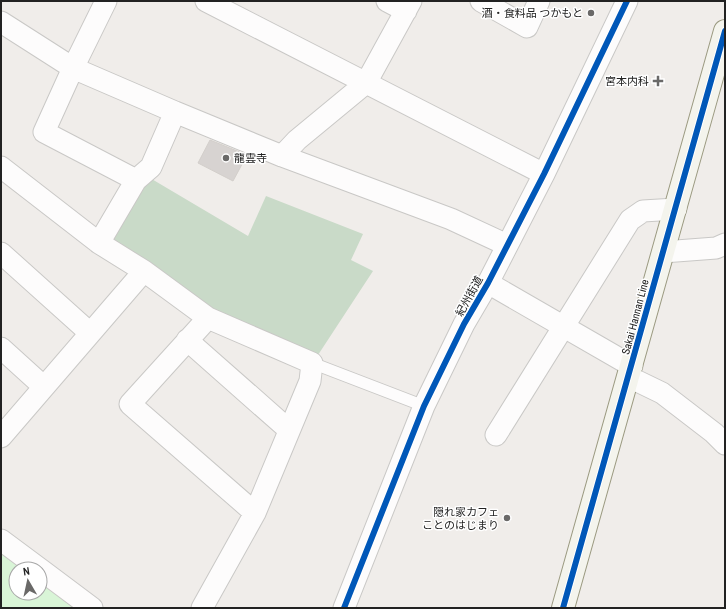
<svg xmlns="http://www.w3.org/2000/svg" width="726" height="609" font-family="'Archivo Narrow','Noto Sans JP',sans-serif">
  <style>
    .cemetery { fill: #c9dac8 }
    .park { fill: #d9f5d7 }
    .building { fill: #d7d3d1; stroke: #d3cfcb }
    .lines { fill: none; stroke-linecap: round; stroke-linejoin: round }
    .lane-casing { stroke: #c9c8c6; stroke-width: 13 }
    .street-casing { stroke: #c9c8c6; stroke-width: 23 }
    .secondary-casing { stroke: #9b9a81; stroke-width: 24 }
    .lane { stroke: #fdfcfc; stroke-width: 11 }
    .street { stroke: #fdfcfc; stroke-width: 21 }
    .secondary { stroke: #f4f4ed; stroke-width: 22 }
    .cycleway-casing { stroke: #fff; stroke-width: 8 }
    .cycleway { stroke: #0057b8; stroke-width: 6 }
    .poi-dot { fill: #6a6968; stroke: #fff; stroke-width: 1.5 }
    .labels { text-anchor: middle; stroke-width: 3; stroke-linejoin: round; paint-order: stroke }
    .poi-label { font-size: 11px; fill: #222; stroke: #fff; text-anchor: end }
    .street-label { font-size: 11px; fill: #222; stroke: #fff }
  </style>
  <rect width="100%" height="100%" fill="#f0edea"/>
  <path class="cemetery" d="M 150,178 L 248,236 L 266,196 L 363,234 L 351,260 L 373,271 L 318,355 L 216,310 L 111,242 Z"/>
  <path class="park" d="M 1,551 L 24,569 L 16,569 L 16,593 L 40,593 L 40,581 L 74,608 L 1,608 Z"/>
  <path class="building" d="M 210,140 L 247,155 L 233,181 L 198,163 Z"/>
  <g class="lines">
    <defs>
      <path id="lane" d="M 312,363 L 424,406"/>
      <path id="street" d="M 206,1 L 544,174
        M 387,1 L 406,11
        M 481,1 L 527,27 L 539,1
        M 1,22 L 73,68 L 175,112
        M 282,156 L 297,140 L 366,83 L 411,1
        M 1,167 L 99,243 L 144,271 L 208,318 L 312,363 L 310,381 L 255,513 L 202,608
        M 136,180 L 151,167 L 175,112 L 282,156 L 451,219 L 507,245
        M 99,243 L 136,180 L 44,132 L 73,68 L 106,1
        M 663,252 L 716,248 L 725,244
        M 1,253 L 90,333
        M 488,283 L 632,366
        M 208,318 L 130,404 L 255,513
        M 187,340 L 289,430
        M 1,348 L 44,387
        M 629,377 L 662,393 L 714,433 L 725,444
        M 496,435 L 630,220 L 643,211 L 676,209
        M 1,437 L 144,271
        M 1,540 L 40,569
        M 40,569 L 92,608
        M 344,608 L 424,406 L 464,324 L 488,283 L 544,174 L 627,1"/>
      <path id="secondary" d="M 563,608 L 725,31"/>
    </defs>
    <use href="#lane" class="lane-casing"/>
    <use href="#street" class="street-casing"/>
    <use href="#secondary" class="secondary-casing"/>
    <use href="#lane" class="lane"/>
    <use href="#street" class="street"/>
    <use href="#secondary" class="secondary"/>
    <defs>
      <path id="cycleway" d="M 344,608 L 424,406 L 464,324 L 488,283 L 544,174 L 627,1
        M 563,608 L 725,31"/>
    </defs>
    <use href="#cycleway" class="cycleway-casing"/>
    <use href="#cycleway" class="cycleway"/>
  </g>
  <g class="poi-dot">
    <circle cx="591" cy="13" r="4"/>
    <path d="M656 75h4v4h4v4h-4v4h-4v-4h-4v-4h4z"/>
    <circle cx="226" cy="158" r="4"/>
    <circle cx="507" cy="518" r="4"/>
  </g>
  <g class="labels">
    <g class="poi-label">
      <text x="583" y="17">酒・食料品 つかもと</text>
      <text x="649" y="85">宮本内科</text>
      <text x="234" y="162" text-anchor="start">龍雲寺</text>
      <text x="499" y="516">隠れ家カフェ<tspan x="499" dy="13">ことのはじまり</tspan></text>
    </g>
    <g class="street-label">
      <text transform="translate(469 296) rotate(-61)" y="4">紀州街道</text>
      <text transform="translate(635 317) rotate(-75)" y="4">Sakai Hannan Line</text>
    </g>
  </g>
  <rect width="726" height="609" fill="none" stroke="#222222" stroke-width="4"/>
  <g transform="translate(28 581) rotate(351)"><circle r="19" fill="#ffffff" stroke="#a7a7a7"/>
  <path d="M0-3L7 15L0 10L-7 15Z" fill="#6a6968"/>
  <text y="-6" font-size="11" font-weight="bold" text-anchor="middle" fill="#222222">N</text>
  </g>
</svg>
